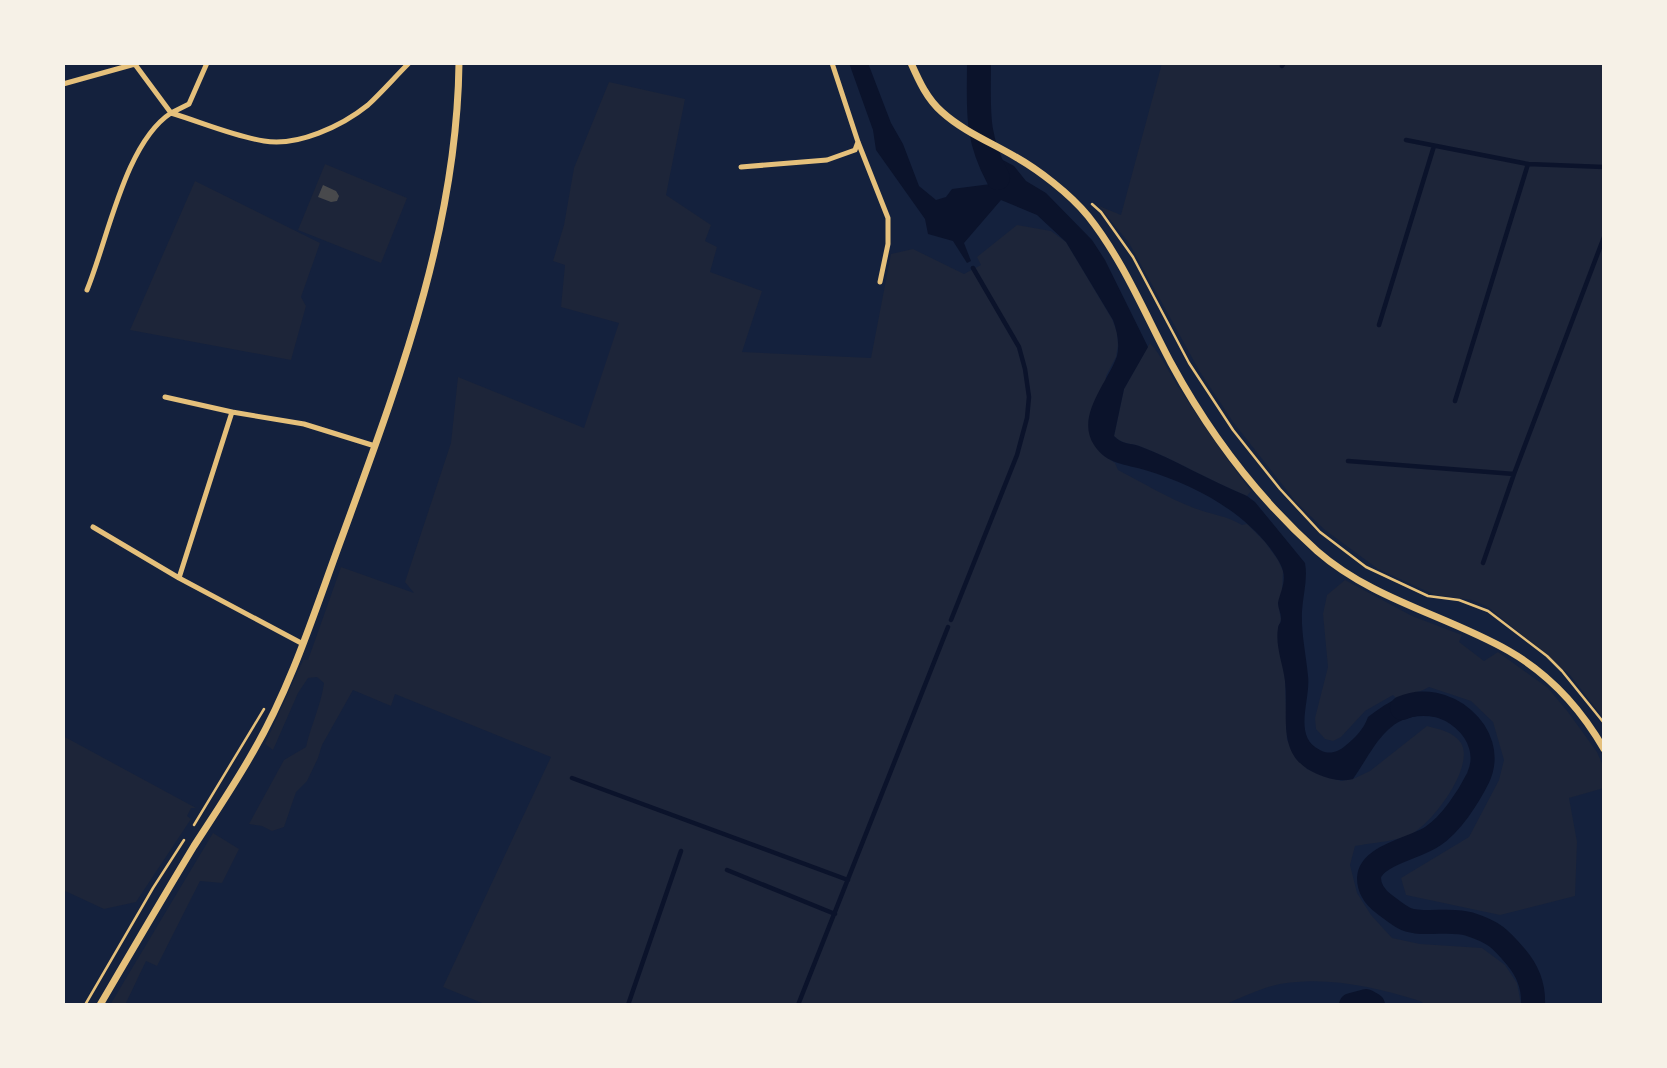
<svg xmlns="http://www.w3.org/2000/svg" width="1667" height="1068" font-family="'Open Sans',sans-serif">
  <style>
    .green { fill: #1d2539 }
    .water { fill: #0b132b }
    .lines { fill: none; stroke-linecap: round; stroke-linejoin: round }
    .stream { stroke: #0b132b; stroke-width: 4.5 }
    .river { stroke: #0b132b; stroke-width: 24 }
    .building { fill: #48494c }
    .path { stroke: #e5c07b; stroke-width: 2.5 }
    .minor { stroke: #e5c07b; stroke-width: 5 }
    .tertiary { stroke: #e5c07b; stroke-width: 7 }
  </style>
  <rect width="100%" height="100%" fill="#14213d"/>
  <path class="green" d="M 1162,63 L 1604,63 L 1604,719 L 1570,675 L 1488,607 L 1472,600 L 1435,595 L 1378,569 L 1325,530 L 1296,502 L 1233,422 L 1200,372 L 1129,243 L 1099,206 L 1121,215 Z
    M 609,82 L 685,99 L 666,195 L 711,225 L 705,241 L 717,247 L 710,272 L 762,291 L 742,352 L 871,358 L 891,254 L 913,249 L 964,274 L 981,265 L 977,257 L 1017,225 L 1051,231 L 1066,242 L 1112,319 L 1117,332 L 1118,345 L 1116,357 L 1106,376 L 1103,455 L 1115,463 L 1118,470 C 1143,483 1168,498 1194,508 C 1212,515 1225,515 1242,525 L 1247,524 L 1265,542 L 1278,560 L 1283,571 L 1282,594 L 1278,603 L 1281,620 L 1278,628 L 1285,680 L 1287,740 L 1307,769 L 1341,781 L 1353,779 L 1370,771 L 1427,726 C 1439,729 1454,732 1461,743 C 1475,766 1434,821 1413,833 C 1400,841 1371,843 1355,846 L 1350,865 L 1357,893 L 1371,915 L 1392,938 L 1420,944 L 1482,948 L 1505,965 L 1517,983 L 1521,1005 L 1426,1005 L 1420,1001 C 1374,987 1328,976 1280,984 C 1261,988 1242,997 1224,1005 L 487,1005 L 443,987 L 551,757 L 395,694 L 391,706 L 353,690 L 322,745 L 318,758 L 307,781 L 296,792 L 284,827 L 272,831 L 262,826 L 249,824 L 284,760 L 306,747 C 311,725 321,705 324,683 L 317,677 L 308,678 L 298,693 L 273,750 L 265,744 L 303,660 L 308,660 L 341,567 L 414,593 L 405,582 L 451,443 L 458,377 L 584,428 L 619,323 L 561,307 L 565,265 L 553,261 L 564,225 L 574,168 Z
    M 325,164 L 407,198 L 381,263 L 298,230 Z
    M 195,181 L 320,243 L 301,297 L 306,306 L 291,360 L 130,330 Z
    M 1150,343 C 1162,356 1169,373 1179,388 C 1202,423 1226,458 1251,491 L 1247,496 C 1210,481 1176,460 1139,446 C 1130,443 1121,444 1114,436 L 1124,389 Z
    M 1345,580 L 1412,616 L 1462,635 L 1459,642 L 1484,661 L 1498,652 L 1548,688 L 1568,712 L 1597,752 L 1604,768 L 1604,788 L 1569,798 L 1577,842 L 1575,896 L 1500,915 L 1406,895 L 1401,878 L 1469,837 L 1499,780 L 1504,760 L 1493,722 L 1471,701 L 1429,687 C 1419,693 1408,694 1396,698 L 1393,695 L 1365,711 L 1341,737 L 1333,741 L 1325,739 L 1316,729 L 1315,718 L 1328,667 L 1323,614 L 1327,595 Z
    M 63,736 L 196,808 L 191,808 L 187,816 L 191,819 L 136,902 L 104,909 L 63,890 Z
    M 213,833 L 239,849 L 222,883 L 200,881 L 157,966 L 146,961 L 125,1005 L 110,1005 Z"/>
  <path class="water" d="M 849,63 L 868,63 L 891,123 L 903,144 L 919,186 L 936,200 L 946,197 L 952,189 L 991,184 L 975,145 L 1014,166 L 1026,181 L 1046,193 L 1092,240 L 1105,260 L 1148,347 L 1124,389 L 1114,436 C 1121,444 1130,443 1139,446 C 1176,460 1210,481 1247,496 L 1255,502 L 1305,563 C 1308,579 1303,595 1302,611 C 1301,634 1306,654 1308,676 C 1311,700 1292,737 1320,750 C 1329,755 1338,752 1345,746 C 1355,738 1364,729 1368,717 C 1389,701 1405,691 1433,694 L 1436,717 C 1388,709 1376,746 1353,779 C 1340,782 1329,779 1317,774 C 1275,756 1289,717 1285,681 C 1283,664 1275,646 1278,628 C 1279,622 1281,625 1281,618 C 1281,613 1278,608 1278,603 C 1280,592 1286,583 1283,571 C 1281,563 1275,555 1270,548 C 1240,509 1192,484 1145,470 C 1126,464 1107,465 1094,445 C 1075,416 1108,382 1117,356 C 1120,344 1117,331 1113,320 L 1066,242 L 1037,215 L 1001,200 L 964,243 L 971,261 L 967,263 L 953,241 L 928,234 L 925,219 L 876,150 L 873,130 Z
    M 969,63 L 988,63 L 981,124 L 970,119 L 972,84 Z"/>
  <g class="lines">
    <path class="stream" d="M 1282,66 L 1284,63
      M 1406,140 L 1528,164 L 1604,167
      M 1379,325 L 1434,146
      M 1455,401 L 1528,164
      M 1348,461 L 1514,474
      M 1483,563 L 1514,474 L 1604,237
      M 951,620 L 1017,455 L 1027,418 L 1029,397 L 1025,369 L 1019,347 L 973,268
      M 572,778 L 848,880
      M 727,870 L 835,914
      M 628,1005 L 681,851
      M 798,1005 L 948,627"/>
    <path class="river" d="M 979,63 C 979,110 975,135 998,178
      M 1402,708 C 1443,689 1499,733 1478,778 C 1468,798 1451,824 1433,836 C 1417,848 1370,855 1369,878 C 1369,890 1376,898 1384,904 C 1391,909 1399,916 1406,919 C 1423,926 1451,918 1469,924 C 1494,932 1500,938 1516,957 C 1528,971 1534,986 1533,1005
      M 1351,1005 L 1366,1001 L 1373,1005"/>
  </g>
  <path class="building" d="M 323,185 L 336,191 L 339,196 L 337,201 L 331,202 L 318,197 Z"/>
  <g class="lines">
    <path class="path" d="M 1092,204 L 1101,212 L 1133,257 L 1189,363 L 1233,430 L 1280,489 L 1320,532 L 1366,567 L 1428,596 L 1459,600 L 1488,611 L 1547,656 L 1562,671 L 1604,723
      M 194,825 L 264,709
      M 85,1005 L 153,888 L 184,840"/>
    <path class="minor" d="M 134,63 L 171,113 L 189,104 L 207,63
      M 832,63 L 858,142 L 888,218 L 888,244 L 880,282
      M 63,84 L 135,64
      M 741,167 L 827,160 L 855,150 L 858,142
      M 87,290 C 108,239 125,143 171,113 C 201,122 233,136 264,141 C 297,147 342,126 368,105 C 382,92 395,77 409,63
      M 165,397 L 232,412 L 304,424 L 375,446
      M 93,527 L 179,578 L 303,644
      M 179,578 L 232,412"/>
    <path class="tertiary" d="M 911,63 C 919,81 927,99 942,112 C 963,131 990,142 1014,156 C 1039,170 1070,194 1088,216 C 1123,260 1145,314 1171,363 C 1209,433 1258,498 1317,551 C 1373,600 1446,615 1509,651 C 1549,674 1581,709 1604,749
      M 100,1005 C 131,952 162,899 194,846 C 214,815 235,784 253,752 C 292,685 315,610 342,537 C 398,383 457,229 459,63"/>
  </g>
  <rect width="1667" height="1068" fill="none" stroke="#f6f1e7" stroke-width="130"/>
</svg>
